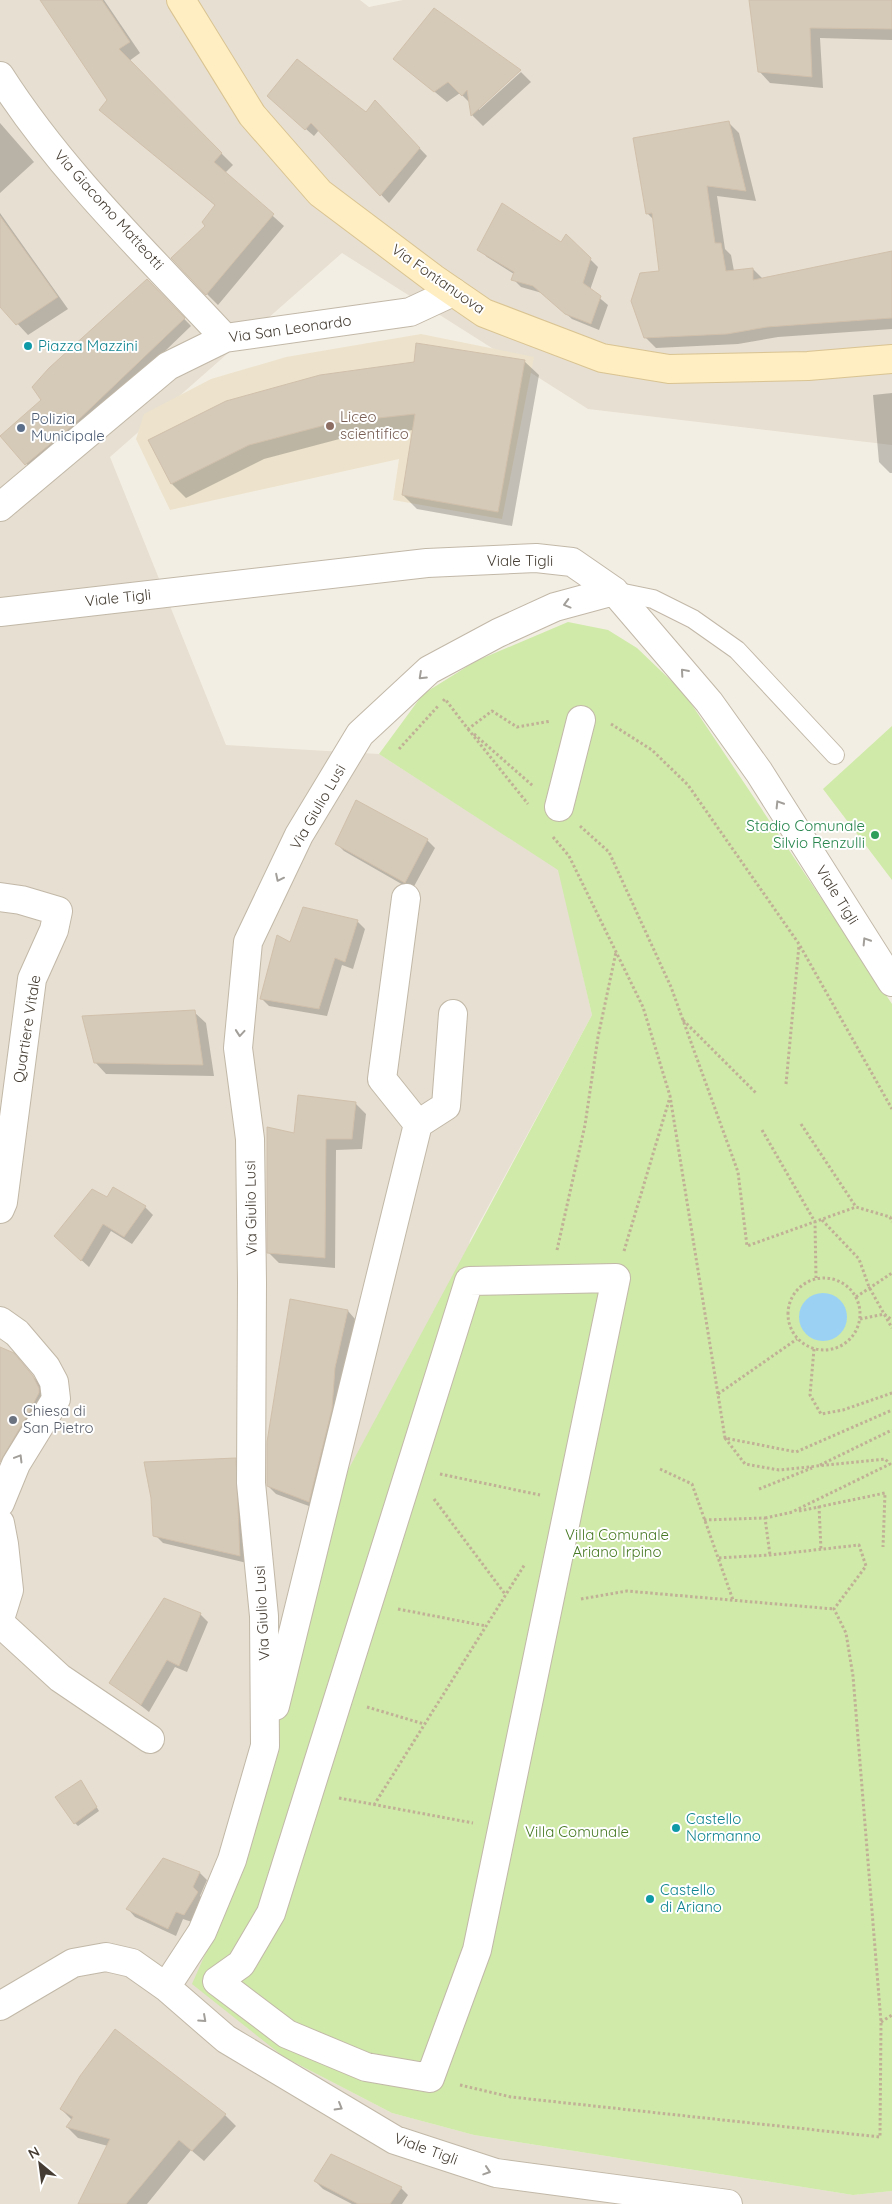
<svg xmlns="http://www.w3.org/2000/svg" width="892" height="2204" font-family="Quicksand,sans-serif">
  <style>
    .residential { fill: #e7dfd1 }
    .education { fill: #ede3cc }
    .green { fill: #cfeaa9 }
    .water { fill: #9bd2f4 }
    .shadow { fill: #0003 }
    .building { fill: #d5c9b8; stroke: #d0c0ab }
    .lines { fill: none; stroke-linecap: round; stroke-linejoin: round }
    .lane-casing { stroke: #c2b8a8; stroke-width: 20 }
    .street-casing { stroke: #c2b8a8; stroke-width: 30 }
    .secondary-casing { stroke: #d9c392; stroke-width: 30 }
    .path { stroke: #c1b096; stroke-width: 3; stroke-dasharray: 2.5 2.5; stroke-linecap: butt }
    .lane { stroke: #fff; stroke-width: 18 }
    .street { stroke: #fff; stroke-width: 28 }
    .secondary { stroke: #ffeec1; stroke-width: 28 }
    .oneway { stroke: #a29e99 }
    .culture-dot { fill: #0f9aa8; stroke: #fff; stroke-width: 2 }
    .education-dot { fill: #8d6e63; stroke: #fff; stroke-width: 2 }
    .service-dot { fill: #5c6f8a; stroke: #fff; stroke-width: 2 }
    .leisure-dot { fill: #2e9e5b; stroke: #fff; stroke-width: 2 }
    .worship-dot { fill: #6b7280; stroke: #fff; stroke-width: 2 }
    .labels { text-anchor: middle; stroke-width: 4; stroke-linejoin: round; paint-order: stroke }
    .street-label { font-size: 15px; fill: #453d33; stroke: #fff }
    .culture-label { font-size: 15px; fill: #0d838f; stroke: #fff; text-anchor: start }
    .education-label { font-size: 15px; fill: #785e54; stroke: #fff; text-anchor: start }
    .service-label { font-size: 15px; fill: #4e5e75; stroke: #fff; text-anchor: start }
    .leisure-label { font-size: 15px; fill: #27864d; stroke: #fff; text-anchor: end }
    .worship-label { font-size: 15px; fill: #5b616d; stroke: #fff; text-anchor: start }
    .park-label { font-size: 15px; fill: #477924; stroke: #fff }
  </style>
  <rect width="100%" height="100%" fill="#f3eee3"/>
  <path class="residential" d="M 0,0 L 360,0 L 369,7 L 403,0 L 892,0 L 892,445 L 588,409 L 342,253 L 110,457 L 226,745 L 379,754 L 559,870 L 592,1015 L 470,1240 L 284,2057 L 392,2113 L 474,2135 L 853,2195 L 892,2191 L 892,2204 L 0,2204 Z"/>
  <path class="education" d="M 421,334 L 534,357 L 502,519 L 393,500 L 399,459 L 170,510 L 136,439 L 144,414 L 211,379 L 286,357 Z"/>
  <path class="green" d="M 568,622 L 608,630 L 637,648 L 684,693 L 892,1004 L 892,2191 L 853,2195 L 474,2135 L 392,2113 L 284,2057 L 192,1984 L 246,1862 L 331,1502 L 592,1015 L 558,870 L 379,754 L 423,694 L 476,661 Z
    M 892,726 L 892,880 L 823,789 Z"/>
  <path class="water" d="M799 1317a24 24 0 1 1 48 0a24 24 0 1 1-48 0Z"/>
  <path class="shadow" d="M 42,0 L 104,0 L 140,53 L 129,61 L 233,165 L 225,173 L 284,226 L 218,305 L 207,294 L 207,226 L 216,206 L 101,110 L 108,100 Z
    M 750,0 L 892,0 L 892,40 L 820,38 L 823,88 L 770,83 L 759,71 Z
    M 395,59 L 519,70 L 479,107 L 479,110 L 521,72 L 519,70 L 531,82 L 483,126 L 472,115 L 470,103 L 460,93 L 447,102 Z
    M 276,103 L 366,114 L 383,110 L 427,156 L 389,203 L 319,130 L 314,136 Z
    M 728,122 L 739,133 L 756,201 L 717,196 L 725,249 L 731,255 L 734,271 L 753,269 L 763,279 L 892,253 L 892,329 L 778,337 L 738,344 L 656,348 L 645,337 L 660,272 L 654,220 L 647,213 Z
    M 0,123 L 34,162 L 0,193 Z
    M 0,213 L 68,309 L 28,335 L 0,305 Z
    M 567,236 L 598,267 L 590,290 L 608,305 L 599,330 L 572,319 L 542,293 L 521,287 L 513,279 L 514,274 L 487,257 L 479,249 L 562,244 Z
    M 147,280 L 191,326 L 80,433 L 34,472 L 1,436 L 43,401 Z
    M 524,361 L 539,375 L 512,526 L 417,509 L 403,495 L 414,430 L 347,437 L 264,459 L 186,498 L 172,484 L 150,440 Z
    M 892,393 L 892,473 L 890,473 L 879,462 L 873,395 Z
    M 356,802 L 427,840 L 435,848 L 412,890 L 344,851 L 337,844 Z
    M 357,921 L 365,929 L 353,969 L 342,965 L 327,1016 L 269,1006 L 261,998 L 290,943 Z
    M 194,1012 L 206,1023 L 214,1076 L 106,1074 L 95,1062 Z
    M 355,1103 L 366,1114 L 362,1149 L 336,1150 L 335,1268 L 279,1263 L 268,1252 L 295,1134 Z
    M 113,1189 L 145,1207 L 153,1215 L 132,1244 L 111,1231 L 89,1267 L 64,1244 L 107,1199 Z
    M 291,1301 L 348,1311 L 355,1319 L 317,1509 L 276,1494 L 268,1486 Z
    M 0,1348 L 13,1354 L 47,1392 L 21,1464 L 0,1454 Z
    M 235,1459 L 243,1467 L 247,1563 L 163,1543 L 155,1535 Z
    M 200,1614 L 208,1622 L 187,1672 L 175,1667 L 149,1712 L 111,1682 Z
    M 84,1786 L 99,1811 L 78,1826 L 75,1823 Z
    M 164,1860 L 200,1873 L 207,1880 L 200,1896 L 205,1900 L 192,1922 L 183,1919 L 176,1936 L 135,1917 L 128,1909 Z
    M 61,2109 L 225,2115 L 236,2126 L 204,2161 L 191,2150 L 147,2204 L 79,2204 L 108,2146 L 78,2138 L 67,2127 L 72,2120 Z
    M 315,2181 L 401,2188 L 408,2195 L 402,2204 L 352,2204 L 323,2189 Z"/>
  <path class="building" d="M 40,0 L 102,0 L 130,42 L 119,49 L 222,153 L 214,162 L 274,214 L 206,295 L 171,258 L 205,226 L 202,222 L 215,205 L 99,110 L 107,100 Z
    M 749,0 L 892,0 L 892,29 L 810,28 L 812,77 L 758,72 Z
    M 434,8 L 521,70 L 471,116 L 467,90 L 462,96 L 448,82 L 434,92 L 393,59 Z
    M 297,59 L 366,112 L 375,100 L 420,148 L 380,196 L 311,123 L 305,130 L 267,96 Z
    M 729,121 L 746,191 L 707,186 L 715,243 L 721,243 L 726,271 L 753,268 L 753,280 L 892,251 L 892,318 L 767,327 L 727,334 L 644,338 L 631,301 L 640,273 L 659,271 L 652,213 L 646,214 L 633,138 Z
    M 502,203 L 561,242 L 566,234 L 591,258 L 583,283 L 601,296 L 591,324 L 565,314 L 533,286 L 511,280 L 514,272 L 477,250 Z
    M 0,216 L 58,297 L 16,325 L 0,307 Z
    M 147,279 L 185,318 L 72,426 L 25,465 L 0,436 L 41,400 L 32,387 L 49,368 Z
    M 416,343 L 525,360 L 498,512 L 402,495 L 415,414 L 333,423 L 249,445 L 171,484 L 148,440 L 226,401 L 320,375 L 414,362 Z
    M 356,800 L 428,839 L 405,883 L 335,844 Z
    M 303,907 L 358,920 L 345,962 L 335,958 L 319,1009 L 260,999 L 277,935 L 290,942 Z
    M 195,1010 L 203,1065 L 94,1063 L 82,1016 Z
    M 298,1095 L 356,1102 L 352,1139 L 326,1139 L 325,1258 L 267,1253 L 267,1127 L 294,1133 Z
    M 113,1187 L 146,1206 L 124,1237 L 103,1224 L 81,1261 L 54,1236 L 92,1189 L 107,1197 Z
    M 290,1299 L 348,1310 L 335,1368 L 332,1409 L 309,1502 L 267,1486 L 267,1442 Z
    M 0,1347 L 14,1353 L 33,1376 L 39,1388 L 39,1393 L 28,1414 L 0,1462 Z
    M 236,1458 L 240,1556 L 153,1536 L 151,1498 L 144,1462 Z
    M 164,1598 L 201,1613 L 179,1666 L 167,1660 L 141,1705 L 109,1683 Z
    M 81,1780 L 97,1807 L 74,1824 L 55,1797 Z
    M 163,1858 L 200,1872 L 193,1887 L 198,1892 L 184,1915 L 176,1912 L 168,1929 L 126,1909 Z
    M 115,2029 L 226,2114 L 192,2151 L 179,2140 L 126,2204 L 78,2204 L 110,2139 L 66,2127 L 73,2117 L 60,2109 L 80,2076 Z
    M 331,2154 L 402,2187 L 390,2204 L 358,2204 L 314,2181 Z"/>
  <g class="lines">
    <defs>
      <path id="lane" d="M 614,591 L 653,599 L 693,619 L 737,650 L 835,755"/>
      <path id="street" d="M 0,76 C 62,173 147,254 225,338
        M 0,507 L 168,366 L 225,338 L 410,312 L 453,292
        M 0,612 L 427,563 L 536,558 L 572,562 L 614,591 L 709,702 L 759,772 L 892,982
        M 559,807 L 581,720
        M 0,897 L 21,900 L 58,911 L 54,930 L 32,979 L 3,1202 L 0,1209
        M 406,898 L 382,1079 L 418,1124
        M 616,1278 L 477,1950 L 430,2078 L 366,2067 L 287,2034 L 217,1981 L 241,1964 L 271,1913 L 469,1281 Z
        M 0,1321 L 17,1333 L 46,1367 L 54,1382 L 56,1399 L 16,1464 L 0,1503
        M 0,1523 L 4,1544 L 9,1590 L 0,1619
        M 0,1623 L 60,1678 L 150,1739
        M 275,1706 L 418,1124 L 446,1106 L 453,1014
        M 166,1987 L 202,1932 L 232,1860 L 265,1746 L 264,1616 L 251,1483 L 252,1282 L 250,1139 L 238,1048 L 248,942 L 299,835 L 360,734 L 429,670 L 498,633 L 555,607 L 614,591
        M 0,2006 L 73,1963 L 106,1957 L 132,1963 L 166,1987 L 226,2039 L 395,2140 L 496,2173 L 728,2204"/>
      <path id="secondary" d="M 181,0 L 252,115 L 320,193 L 433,278 L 484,313 L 602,358 L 669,369 L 808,366 L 892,359"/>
    </defs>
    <use href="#lane" class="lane-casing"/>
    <use href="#street" class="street-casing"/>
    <use href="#secondary" class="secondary-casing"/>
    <path class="path" d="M 443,701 L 445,699 L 468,729 L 492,711 L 517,727 L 551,721
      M 611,724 L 652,750 L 688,785 L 799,944 L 892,1109
      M 468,729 L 528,804
      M 474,734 L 533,786
      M 399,749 L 439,705
      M 580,826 L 609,852 L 671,987 L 738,1172 L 747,1246 L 856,1207
      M 553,837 L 569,856 L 643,1007 L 670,1096 L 725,1438 L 796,1452 L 892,1410
      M 683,1020 L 757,1094
      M 786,1084 L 799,945
      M 801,1124 L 856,1207 L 890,1217 L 892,1222
      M 762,1130 L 815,1222 L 816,1278
      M 822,1220 L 859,1259 L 869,1287 L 892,1328
      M 557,1250 L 585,1125 L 598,1037 L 616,952
      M 624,1251 L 670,1097
      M788 1314a36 36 0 1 1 72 0a36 36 0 1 1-72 0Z
      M 856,1297 L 892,1273
      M 860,1319 L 884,1314 L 892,1320
      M 814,1349 L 810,1395 L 821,1414 L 843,1410 L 892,1393
      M 718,1394 L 797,1339
      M 725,1438 L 745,1464 L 779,1470 L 885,1459 L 890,1464 L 792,1512
      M 820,1465 L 892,1430
      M 660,1469 L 692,1484 L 733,1600
      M 440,1474 L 540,1495
      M 759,1489 L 812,1468
      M 434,1499 L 505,1594
      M 819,1506 L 821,1550
      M 799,1511 L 885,1493 L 883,1547
      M 765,1518 L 793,1512
      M 704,1520 L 765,1518 L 770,1555
      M 581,1599 L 627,1591 L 834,1609
      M 398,1609 L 486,1626
      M 367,1707 L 424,1724
      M 339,1798 L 473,1823
      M 374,1805 L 525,1564
      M 881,2022 L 892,2015
      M 460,2085 L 511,2097 L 880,2137 L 881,2022 L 853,1676 L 846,1633 L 834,1609 L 866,1566 L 859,1545 L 770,1555 L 717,1558"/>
    <use href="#lane" class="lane"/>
    <use href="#street" class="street"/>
    <use href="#secondary" class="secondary"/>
  </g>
  <defs><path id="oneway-chevron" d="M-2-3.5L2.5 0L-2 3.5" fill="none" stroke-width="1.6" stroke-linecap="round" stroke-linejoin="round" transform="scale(1.25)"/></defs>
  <g class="oneway">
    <use href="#oneway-chevron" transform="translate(567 604) rotate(165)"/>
    <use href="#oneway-chevron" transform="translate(684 672) rotate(-131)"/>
    <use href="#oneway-chevron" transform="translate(422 676) rotate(137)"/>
    <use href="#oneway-chevron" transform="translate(779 804) rotate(-122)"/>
    <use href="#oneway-chevron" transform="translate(279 878) rotate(116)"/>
    <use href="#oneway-chevron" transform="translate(866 941) rotate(-122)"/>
    <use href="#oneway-chevron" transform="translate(240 1033) rotate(95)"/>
    <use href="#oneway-chevron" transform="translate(19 1458) rotate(-59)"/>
    <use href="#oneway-chevron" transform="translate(203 2019) rotate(42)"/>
    <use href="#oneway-chevron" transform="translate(339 2107) rotate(30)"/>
    <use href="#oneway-chevron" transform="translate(487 2171) rotate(18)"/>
  </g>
  <g class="culture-dot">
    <circle cx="28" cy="346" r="5"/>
    <circle cx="676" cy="1828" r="5"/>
    <circle cx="650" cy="1899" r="5"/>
  </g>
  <circle class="education-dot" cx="330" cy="426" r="5"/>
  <circle class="service-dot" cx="21" cy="428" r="5"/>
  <circle class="leisure-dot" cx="875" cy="835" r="5"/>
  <circle class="worship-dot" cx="13" cy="1420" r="5"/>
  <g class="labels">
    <g class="street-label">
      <text transform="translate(109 210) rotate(48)" y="5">Via Giacomo Matteotti</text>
      <text transform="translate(438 279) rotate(35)" y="5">Via Fontanuova</text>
      <text transform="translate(290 329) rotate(-8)" y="5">Via San Leonardo</text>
      <text x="520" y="566">Viale Tigli</text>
      <text transform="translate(118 598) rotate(-6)" y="5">Viale Tigli</text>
      <text transform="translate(318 807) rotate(-60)" y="5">Via Giulio Lusi</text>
      <text transform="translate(837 895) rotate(58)" y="5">Viale Tigli</text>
      <text transform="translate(27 1029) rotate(-81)" y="5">Quartiere Vitale</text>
      <text transform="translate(251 1208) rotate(-91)" y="5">Via Giulio Lusi</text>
      <text transform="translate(262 1613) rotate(-93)" y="5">Via Giulio Lusi</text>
      <text transform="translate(426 2149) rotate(20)" y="5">Viale Tigli</text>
    </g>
    <g class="culture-label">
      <text x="38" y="351">Piazza Mazzini</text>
      <text x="686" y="1824">Castello<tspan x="686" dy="17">Normanno</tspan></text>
      <text x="660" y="1895">Castello<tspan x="660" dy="17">di Ariano</tspan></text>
    </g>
    <g class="education-label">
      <text x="340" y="422">Liceo<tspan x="340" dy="17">scientifico</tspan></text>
    </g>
    <g class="service-label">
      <text x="31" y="424">Polizia<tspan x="31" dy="17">Municipale</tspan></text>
    </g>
    <g class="leisure-label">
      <text x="865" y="831">Stadio Comunale<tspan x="865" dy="17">Silvio Renzulli</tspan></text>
    </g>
    <g class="worship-label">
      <text x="23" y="1416">Chiesa di<tspan x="23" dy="17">San Pietro</tspan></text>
    </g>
    <g class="park-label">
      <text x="617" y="1540">Villa Comunale<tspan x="617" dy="17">Ariano Irpino</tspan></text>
      <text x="577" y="1837">Villa Comunale</text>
    </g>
  </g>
  <g transform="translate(40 2164) rotate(331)" stroke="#ffffff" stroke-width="4" paint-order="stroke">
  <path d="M0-4L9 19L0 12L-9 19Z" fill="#453d33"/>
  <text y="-8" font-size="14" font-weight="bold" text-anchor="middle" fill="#453d33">N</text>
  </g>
</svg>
